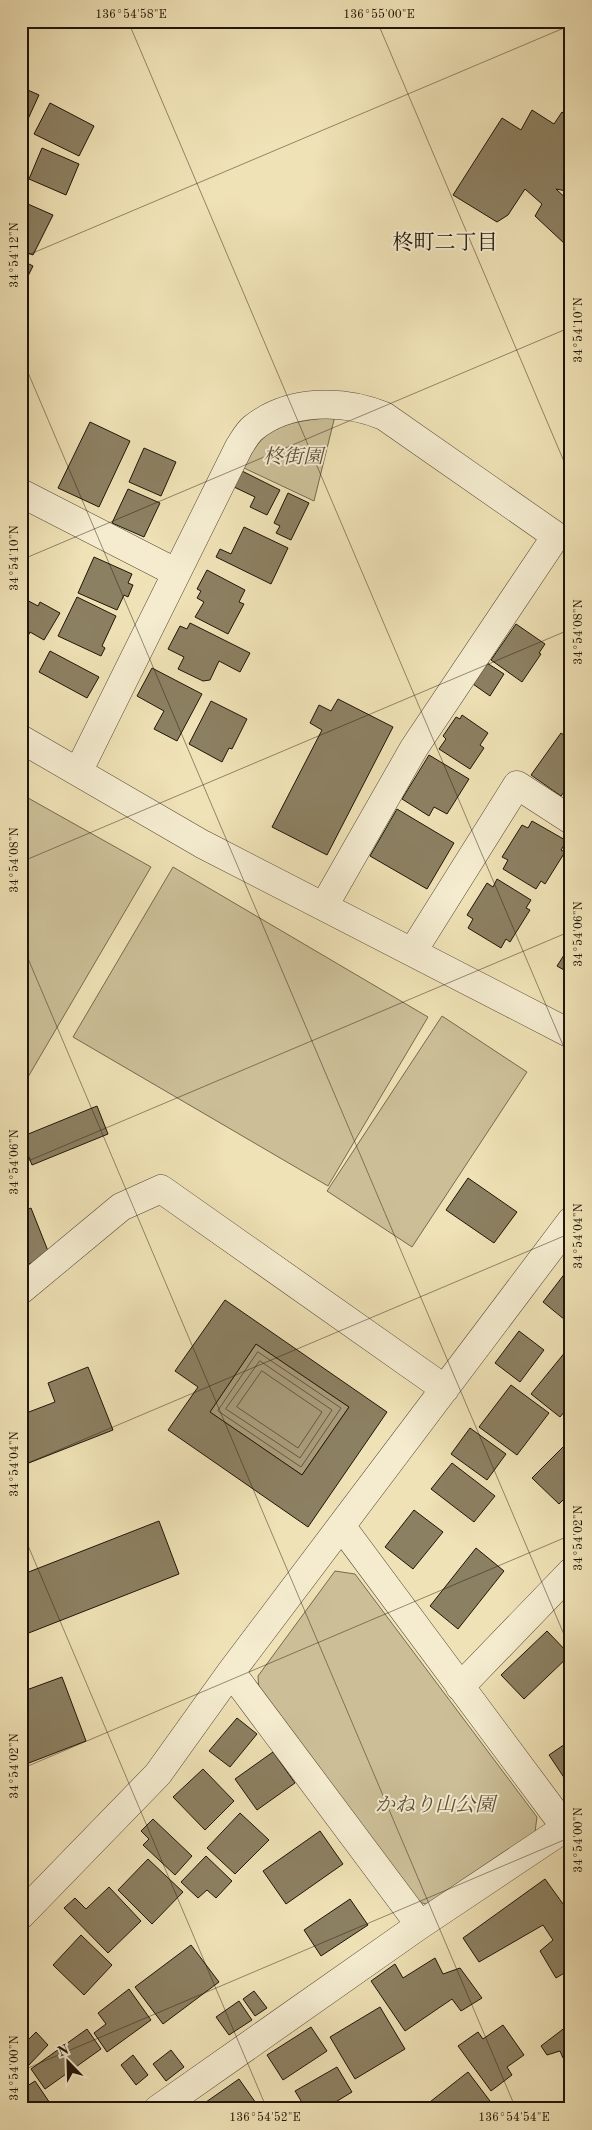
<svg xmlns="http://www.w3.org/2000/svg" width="592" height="2130" font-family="'Old Standard TT','Noto Serif JP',serif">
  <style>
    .green { fill: #ccbf98; stroke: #766a50 }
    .water { fill: #a99c7a; stroke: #72664c }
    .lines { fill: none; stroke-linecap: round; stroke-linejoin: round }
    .shore { stroke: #645840; stroke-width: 1 }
    .building { fill: #8c8062; stroke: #201507; fill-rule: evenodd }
    .minor-casing { stroke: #544833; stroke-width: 29 }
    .minor { stroke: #f5ecd0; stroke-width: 28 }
    .ticks { fill: none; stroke: #201507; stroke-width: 1; stroke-opacity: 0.45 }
    .labels { text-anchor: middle; stroke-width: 4; stroke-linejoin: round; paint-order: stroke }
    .park-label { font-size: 20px; font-style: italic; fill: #5c503a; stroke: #f5ecd0 }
    .neighbourhood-label { font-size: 21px; fill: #201507; stroke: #f5ecd0 }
    .neatline { fill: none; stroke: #201507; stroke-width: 2 }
    .ticks-label { font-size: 12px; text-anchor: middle; fill: #201507 }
  </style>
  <rect width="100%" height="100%" fill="#efe2b6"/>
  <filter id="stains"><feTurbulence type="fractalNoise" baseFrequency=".004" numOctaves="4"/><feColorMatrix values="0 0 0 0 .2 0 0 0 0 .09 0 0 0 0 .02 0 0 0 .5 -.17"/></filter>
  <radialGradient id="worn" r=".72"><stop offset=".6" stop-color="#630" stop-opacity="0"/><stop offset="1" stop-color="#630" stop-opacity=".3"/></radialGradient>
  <path class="green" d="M 335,416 L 314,501 L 244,468 C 265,420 289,424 335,416 Z
    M 21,794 L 151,867 L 21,1089 Z
    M 173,867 L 428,1017 L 328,1186 L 73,1037 Z
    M 442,1016 L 527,1072 L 412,1247 L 327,1191 Z
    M 335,1571 L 355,1574 L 537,1817 L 535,1832 L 429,1905 L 416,1901 L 259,1691 L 258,1676 Z"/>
  <path class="water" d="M 256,1344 L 349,1407 L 302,1475 L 210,1412 Z"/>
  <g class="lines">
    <path class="shore" d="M 258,1352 L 341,1408 L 301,1467 L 218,1411 Z
      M 260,1361 L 332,1410 L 300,1458 L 226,1409 Z
      M 262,1371 L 322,1412 L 298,1448 L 237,1407 Z"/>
  </g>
  <path class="building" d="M 21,87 L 39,95 L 28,119 L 21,115 Z
    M 50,103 L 94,126 L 79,156 L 34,134 Z
    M 532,110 L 554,124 L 562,112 L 571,118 L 571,192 L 556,189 L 571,203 L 571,241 L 566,245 L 535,216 L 542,204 L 525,189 L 508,215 L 497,222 L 453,195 L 502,118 L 521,130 Z
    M 42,148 L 79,164 L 66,195 L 29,179 Z
    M 21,201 L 53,215 L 33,255 L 21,250 Z
    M 21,260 L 33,266 L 23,286 L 21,286 Z
    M 90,422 L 130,441 L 99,507 L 58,488 Z
    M 144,448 L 176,462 L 161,496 L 129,482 Z
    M 242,471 L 280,490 L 267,515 L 250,507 L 255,497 L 234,487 Z
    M 128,489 L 160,503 L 144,537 L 112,523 Z
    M 288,493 L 309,503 L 291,540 L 276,533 L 280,526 L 274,523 Z
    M 244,527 L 288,548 L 271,584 L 216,557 L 220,549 L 231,554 Z
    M 94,557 L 132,574 L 128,583 L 133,585 L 128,597 L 124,595 L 117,610 L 78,593 Z
    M 207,570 L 245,590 L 239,602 L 244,604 L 228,634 L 195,617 L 204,602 L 197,598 L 201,591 L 197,589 Z
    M 21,597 L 38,606 L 40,602 L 60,613 L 44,640 L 30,632 L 26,640 L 23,638 L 21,640 Z
    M 77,597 L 116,616 L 102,646 L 105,648 L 101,656 L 58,636 Z
    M 190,623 L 250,653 L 240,672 L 219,661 L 210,680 L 203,681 L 178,669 L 184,657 L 168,649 L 180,626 L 187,629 Z
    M 516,624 L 545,644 L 539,653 L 541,654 L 522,682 L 491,660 Z
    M 50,651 L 99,677 L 87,698 L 39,672 Z
    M 487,663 L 504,674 L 490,696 L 473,684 Z
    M 152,668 L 202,694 L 177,741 L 154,729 L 164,711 L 137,696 Z
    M 338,699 L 393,727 L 327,855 L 272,827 L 322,730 L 310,723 L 319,705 L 331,711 Z
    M 211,701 L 247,719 L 232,749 L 229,748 L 222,762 L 189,744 Z
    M 462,715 L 488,733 L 480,745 L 484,748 L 470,769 L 439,749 L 446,739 L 443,736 L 456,717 L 460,719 Z
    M 561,733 L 571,740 L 571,783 L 561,796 L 531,775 Z
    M 429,755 L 469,779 L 447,814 L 434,807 L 429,816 L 402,799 Z
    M 397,809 L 454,843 L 427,889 L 370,856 Z
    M 532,821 L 567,841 L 561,850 L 565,852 L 545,884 L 541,881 L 536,889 L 503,869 L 508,860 L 502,857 L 522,825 L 528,828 Z
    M 497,879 L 531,900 L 526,908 L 530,910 L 510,942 L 506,939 L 501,948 L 468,928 L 473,919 L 467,915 L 487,883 L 493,887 Z
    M 571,944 L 571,974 L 557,966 Z
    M 97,1106 L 108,1134 L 32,1165 L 21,1137 Z
    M 468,1178 L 517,1212 L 494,1243 L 446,1210 Z
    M 31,1208 L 50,1256 L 21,1267 L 21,1212 Z
    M 566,1272 L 571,1276 L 570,1324 L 543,1302 Z
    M 225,1300 L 387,1412 L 308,1527 L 168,1430 L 198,1387 L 175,1371 ZM 256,1344 L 349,1407 L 302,1475 L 210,1412 Z
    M 519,1331 L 544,1350 L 520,1382 L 495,1363 Z
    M 566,1351 L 571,1355 L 571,1404 L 560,1417 L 531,1394 Z
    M 88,1367 L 113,1430 L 21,1466 L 21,1415 L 55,1402 L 48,1383 Z
    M 511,1385 L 549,1413 L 517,1455 L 479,1427 Z
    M 470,1428 L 506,1454 L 487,1480 L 451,1454 Z
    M 570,1440 L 571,1492 L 559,1504 L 532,1478 Z
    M 452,1463 L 495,1496 L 474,1522 L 431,1489 Z
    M 414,1510 L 443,1532 L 413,1569 L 385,1547 Z
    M 159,1521 L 179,1574 L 21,1636 L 21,1575 Z
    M 476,1548 L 504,1571 L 458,1629 L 430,1606 Z
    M 547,1631 L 570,1655 L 524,1699 L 501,1675 Z
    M 62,1677 L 86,1741 L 21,1766 L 21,1692 Z
    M 571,1708 L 571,1719 L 566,1713 Z
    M 237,1718 L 257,1734 L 230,1767 L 209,1751 Z
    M 571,1740 L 571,1788 L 549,1755 Z
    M 273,1752 L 295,1783 L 257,1810 L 235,1779 Z
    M 203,1769 L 234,1801 L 205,1830 L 173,1797 Z
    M 240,1813 L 269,1840 L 235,1874 L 207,1848 Z
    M 153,1819 L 192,1856 L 175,1875 L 143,1845 L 149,1839 L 141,1831 Z
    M 320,1831 L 343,1864 L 286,1904 L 263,1871 Z
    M 206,1856 L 232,1881 L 216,1898 L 207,1890 L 198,1898 L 181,1882 Z
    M 148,1859 L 183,1892 L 152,1924 L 118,1890 Z
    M 545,1879 L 571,1915 L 571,1969 L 556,1978 L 540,1951 L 553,1940 L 543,1925 L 479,1962 L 463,1938 Z
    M 109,1887 L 141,1921 L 108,1953 L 64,1908 L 75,1898 L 86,1909 Z
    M 350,1899 L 368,1925 L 321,1956 L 304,1930 Z
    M 81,1935 L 112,1965 L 84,1995 L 53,1965 Z
    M 191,1945 L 219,1982 L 163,2024 L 135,1987 Z
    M 435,1958 L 443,1974 L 460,1968 L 482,1998 L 461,2011 L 452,1999 L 405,2031 L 371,1981 L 395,1964 L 403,1978 Z
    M 129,1989 L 151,2020 L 107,2052 L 94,2033 L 106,2024 L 98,2013 Z
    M 254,1991 L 267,2008 L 255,2016 L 243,1999 Z
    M 239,2001 L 252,2020 L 229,2035 L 216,2017 Z
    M 380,2007 L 405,2049 L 355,2079 L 330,2037 Z
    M 571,2023 L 571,2052 L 563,2058 L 560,2051 L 547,2055 L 541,2046 Z
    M 503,2025 L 524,2055 L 507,2067 L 512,2075 L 491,2091 L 458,2046 L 478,2032 L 483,2039 Z
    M 311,2027 L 327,2051 L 283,2080 L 267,2055 Z
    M 87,2029 L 101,2049 L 45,2089 L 31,2069 Z
    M 36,2032 L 48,2045 L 28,2066 L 21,2059 L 21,2047 Z
    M 171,2050 L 184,2067 L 166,2081 L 153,2064 Z
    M 133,2055 L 148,2075 L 136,2085 L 121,2065 Z
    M 337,2067 L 352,2092 L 324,2109 L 306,2109 L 295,2091 Z
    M 468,2072 L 493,2105 L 488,2109 L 421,2109 Z
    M 239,2079 L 258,2106 L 254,2109 L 196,2109 Z
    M 35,2081 L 54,2109 L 21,2109 L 21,2090 Z
    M 379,2103 L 383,2109 L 371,2109 Z"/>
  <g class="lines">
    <defs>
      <path id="minor" d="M 21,493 L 175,572
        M 21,739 L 202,844 L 571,1034
        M 78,772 L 239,447 C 243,441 247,433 253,428 C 289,399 343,399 384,416 L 556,536 L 414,748 L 324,906
        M 413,951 L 517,785 L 571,820
        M 21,1290 L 121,1207 L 161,1189 L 445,1389
        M 342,1527 L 571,1835
        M 231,1672 L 420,1925
        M 460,1687 L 571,1572
        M 21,1915 L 158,1774 L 231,1672 L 571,1221
        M 158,2109 L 420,1925 L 571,1824"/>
    </defs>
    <use href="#minor" class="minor-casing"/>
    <use href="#minor" class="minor"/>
  </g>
  <path class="ticks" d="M 128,21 L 571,1064M 377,21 L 571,478M 21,258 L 571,25M 21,356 L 571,1651M 21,560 L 571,327M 21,862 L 571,629M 21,942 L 516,2109M 21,1164 L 571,931M 21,1466 L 571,1233M 21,1529 L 267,2109M 21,1769 L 571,1535M 21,2071 L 571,1837"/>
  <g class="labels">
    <g class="park-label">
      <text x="293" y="463">柊街園</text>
      <text x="435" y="1811">かねり山公園</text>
    </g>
    <g class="neighbourhood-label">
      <text x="445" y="249">柊町二丁目</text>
    </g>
  </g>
  <rect width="592" height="2130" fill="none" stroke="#efe2b6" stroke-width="55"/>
  <g transform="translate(68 2062) rotate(337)" stroke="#f5ecd0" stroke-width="4" paint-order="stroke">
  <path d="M0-4L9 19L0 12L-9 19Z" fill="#201507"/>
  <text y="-8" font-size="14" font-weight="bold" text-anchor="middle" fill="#201507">N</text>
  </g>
  <rect x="28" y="28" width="536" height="2074" class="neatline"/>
  <g class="ticks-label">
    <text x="131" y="18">136°54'58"E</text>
    <text x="379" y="18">136°55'00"E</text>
    <text transform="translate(14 255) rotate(-90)" y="4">34°54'12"N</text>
    <text transform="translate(578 330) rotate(-90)" y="4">34°54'10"N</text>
    <text transform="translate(14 558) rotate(-90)" y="4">34°54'10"N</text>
    <text transform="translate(578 632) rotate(-90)" y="4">34°54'08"N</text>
    <text transform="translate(14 860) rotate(-90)" y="4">34°54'08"N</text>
    <text transform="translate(578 934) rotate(-90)" y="4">34°54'06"N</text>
    <text transform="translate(14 1162) rotate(-90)" y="4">34°54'06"N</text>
    <text transform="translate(578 1236) rotate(-90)" y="4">34°54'04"N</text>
    <text transform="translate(14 1464) rotate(-90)" y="4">34°54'04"N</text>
    <text transform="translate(578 1538) rotate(-90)" y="4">34°54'02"N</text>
    <text transform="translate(14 1766) rotate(-90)" y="4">34°54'02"N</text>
    <text transform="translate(578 1840) rotate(-90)" y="4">34°54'00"N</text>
    <text transform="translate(14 2068) rotate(-90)" y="4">34°54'00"N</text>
    <text x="265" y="2121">136°54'52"E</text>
    <text x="514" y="2121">136°54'54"E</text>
  </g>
  <rect width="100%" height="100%" filter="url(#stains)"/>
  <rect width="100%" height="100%" fill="url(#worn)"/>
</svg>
